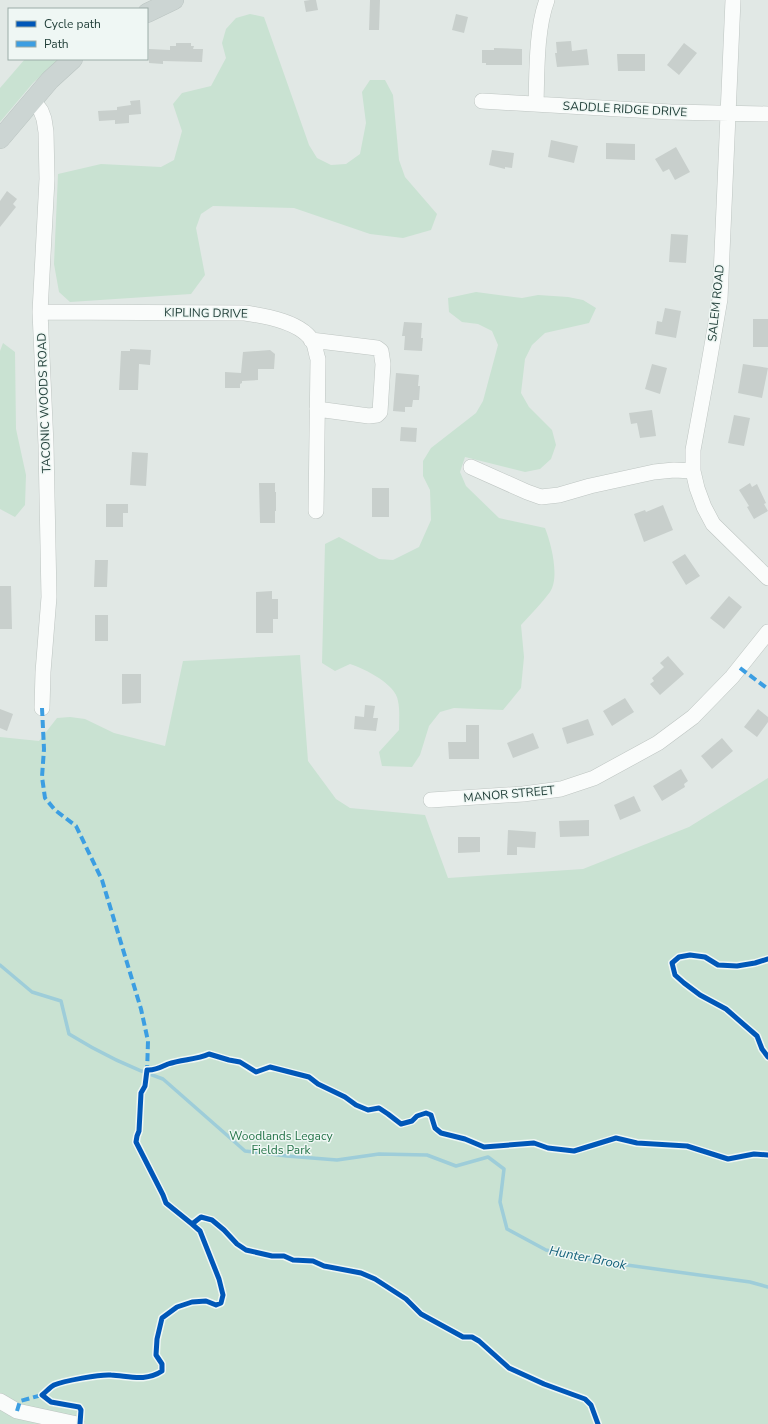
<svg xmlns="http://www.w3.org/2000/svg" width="768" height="1424" font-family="'Nunito Sans',sans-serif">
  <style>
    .green { fill: #c9e2d2 }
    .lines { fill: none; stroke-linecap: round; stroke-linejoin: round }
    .stream { stroke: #9ecdd9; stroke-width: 3.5 }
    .building { fill: #c8cfcc }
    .minor-casing { stroke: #bec5c2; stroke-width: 16 }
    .major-casing { stroke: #bbc5c2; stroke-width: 20 }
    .minor { stroke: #fafcfb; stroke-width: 15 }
    .major { stroke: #ccd5d3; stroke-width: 19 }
    .quiet { stroke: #3c9ee2; stroke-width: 4; stroke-dasharray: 8 4; stroke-linecap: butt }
    .cycleway-casing { stroke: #eff7f4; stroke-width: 8 }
    .cycleway { stroke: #0057b8; stroke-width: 5 }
    .labels { text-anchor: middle; stroke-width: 3; stroke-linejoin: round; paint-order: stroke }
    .street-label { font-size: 12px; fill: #1e3c36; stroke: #eff7f4 }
    .park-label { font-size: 12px; fill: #26754a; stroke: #eff7f4 }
    .water-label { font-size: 13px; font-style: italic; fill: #15627b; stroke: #eff7f4 }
  </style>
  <rect width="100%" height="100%" fill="#e1e8e5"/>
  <path class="green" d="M 250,14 L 264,17 L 309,145 L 317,158 L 331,165 L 346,164 L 360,154 L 366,123 L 362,92 L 370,80 L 385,80 L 393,95 L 399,160 L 405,177 L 437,214 L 431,230 L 403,238 L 370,234 L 294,208 L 213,206 L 201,214 L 196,228 L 205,275 L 191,294 L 70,302 L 59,292 L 54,264 L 58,174 L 101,164 L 161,167 L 174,160 L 182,131 L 173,104 L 182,93 L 211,86 L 226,58 L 222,43 L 226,29 L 236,18 Z
    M 25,59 L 59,59 L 33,83 L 0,122 L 0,88 Z
    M 476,292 L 522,298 L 538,295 L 568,297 L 583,300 L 596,308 L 589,323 L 545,333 L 532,345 L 525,359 L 521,393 L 529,407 L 552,430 L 556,445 L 551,459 L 540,469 L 525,472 L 465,457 L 460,472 L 466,486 L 499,518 L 545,528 C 551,543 560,577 550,592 C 542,603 531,614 521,625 L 524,657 L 521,688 L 503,710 L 454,708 L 440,712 L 429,726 L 420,755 L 412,767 L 382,766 L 379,752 L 399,730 C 399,721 400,710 398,701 C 396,684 365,669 350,664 L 335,671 L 322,663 L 325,544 L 339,537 L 379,559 L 393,560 L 419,547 L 431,520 L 430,490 L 423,476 L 423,461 L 431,448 L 476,413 L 483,401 L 498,345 L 492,331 L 478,324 L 462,322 L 449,312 L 448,298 Z
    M 3,343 L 15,352 L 16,429 L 26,475 L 25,505 L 15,517 L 0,509 L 0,351 Z
    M 300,655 L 308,761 L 336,799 L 350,808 L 425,815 L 448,878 L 583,869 L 689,827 L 768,778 L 768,1424 L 0,1424 L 0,737 L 39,741 L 57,718 L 70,717 L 85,719 L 114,733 L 165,746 L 183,661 Z"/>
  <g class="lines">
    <path class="stream" d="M 0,965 L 32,992 L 61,1001 L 69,1034 C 98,1052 130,1068 163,1079 L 245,1151 L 287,1156 L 337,1160 L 379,1154 L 427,1155 L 456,1166 L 488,1157 L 504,1169 L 500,1202 L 507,1229 L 546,1250 L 605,1262 L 750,1282 L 768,1287"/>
  </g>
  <path class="building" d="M 310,0 L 316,0 L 318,10 L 306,12 L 304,1 Z
    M 370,0 L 380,0 L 379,30 L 369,30 Z
    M 456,14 L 468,17 L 464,33 L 452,30 Z
    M 571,41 L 572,51 L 587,49 L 589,65 L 557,67 L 555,53 L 557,53 L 556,42 Z
    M 176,43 L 191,43 L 191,46 L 194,46 L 193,49 L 203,49 L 202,62 L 163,61 L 163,64 L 149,63 L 149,49 L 170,50 L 170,46 L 176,46 Z
    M 684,43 L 697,53 L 679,75 L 667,65 Z
    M 494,48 L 522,49 L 522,65 L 486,65 L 486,63 L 482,63 L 482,50 L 494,50 Z
    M 617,54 L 645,54 L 645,71 L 618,71 Z
    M 140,100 L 141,114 L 129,115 L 129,123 L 115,124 L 115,120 L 99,121 L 98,111 L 117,110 L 117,107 L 131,105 L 130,101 Z
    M 551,140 L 578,146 L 574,163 L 548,157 Z
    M 606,143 L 635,144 L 635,160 L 606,159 Z
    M 676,147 L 690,172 L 675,180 L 669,169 L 663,172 L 655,159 Z
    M 492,150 L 514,153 L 512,168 L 505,167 L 505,169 L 489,165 Z
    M 7,191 L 17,199 L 13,204 L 16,207 L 0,227 L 0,201 Z
    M 671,234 L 688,235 L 686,263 L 669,262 Z
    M 665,308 L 681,311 L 676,338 L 655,334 L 657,321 L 662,322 Z
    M 753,319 L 768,319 L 768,347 L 753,347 Z
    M 404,322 L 422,323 L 421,338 L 423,338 L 422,351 L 404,350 L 405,336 L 402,336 Z
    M 130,349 L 151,350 L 150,365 L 139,364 L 138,390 L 119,390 L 121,351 L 130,351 Z
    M 270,350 L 275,354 L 274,369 L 258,369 L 258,380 L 242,381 L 242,383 L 240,384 L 240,388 L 225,388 L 225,372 L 241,373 L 243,352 Z
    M 652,364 L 667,368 L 660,394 L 645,389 Z
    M 743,364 L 768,368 L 762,398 L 738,393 Z
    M 396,373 L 419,375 L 418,386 L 420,386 L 419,400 L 413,400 L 412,407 L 405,407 L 405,412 L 393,411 Z
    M 652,410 L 656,436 L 640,438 L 637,423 L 631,424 L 629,413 Z
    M 734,415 L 750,418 L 744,446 L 728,443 Z
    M 401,427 L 417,428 L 416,442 L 400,441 Z
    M 132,452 L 148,453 L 146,486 L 130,485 Z
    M 259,483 L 275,483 L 275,492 L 276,492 L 276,511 L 275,511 L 275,523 L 260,523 Z
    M 750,483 L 752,487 L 757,484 L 766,503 L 764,504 L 768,511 L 754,519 L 747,507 L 749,506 L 739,490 Z
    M 372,488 L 389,488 L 389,517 L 372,517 Z
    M 106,504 L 128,504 L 128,513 L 123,513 L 123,527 L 106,527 Z
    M 663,505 L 673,530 L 644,542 L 634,514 L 645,510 L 646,512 Z
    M 685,554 L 700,576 L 686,585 L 672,562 Z
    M 95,560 L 108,560 L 107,587 L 94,587 Z
    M 0,586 L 11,586 L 12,629 L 0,629 Z
    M 272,591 L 272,599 L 278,599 L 278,619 L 273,619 L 273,633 L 256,633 L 256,592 Z
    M 729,596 L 742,607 L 724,629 L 710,618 Z
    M 95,615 L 108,615 L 108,641 L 95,641 Z
    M 668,656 L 684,674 L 660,695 L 650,684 L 654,681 L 652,678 L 664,667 L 660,663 Z
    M 122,674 L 141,674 L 141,703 L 122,704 Z
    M 625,698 L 634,712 L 612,726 L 603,711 Z
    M 365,705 L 375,706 L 373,718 L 378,718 L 376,731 L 354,729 L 355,716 L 364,717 Z
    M 0,709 L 13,714 L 7,731 L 0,728 Z
    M 758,709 L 768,717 L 768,722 L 757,737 L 744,727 Z
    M 588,719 L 594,735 L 567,744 L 562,728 Z
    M 466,725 L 479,725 L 479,759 L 449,759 L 448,742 L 466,742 Z
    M 533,733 L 539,748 L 513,758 L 507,743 Z
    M 722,738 L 733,751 L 712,769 L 701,756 Z
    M 681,769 L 688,781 L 684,784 L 685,787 L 662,801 L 653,786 Z
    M 634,796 L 641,811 L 620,820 L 614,805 Z
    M 589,820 L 589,836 L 560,837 L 559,821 Z
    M 508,830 L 536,832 L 535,848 L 517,847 L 517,855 L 507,855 Z
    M 458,837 L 480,837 L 480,852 L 458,853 Z"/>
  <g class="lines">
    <defs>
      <path id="minor" d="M 733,0 L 720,299 L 707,374 L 693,450 L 693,471 L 697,488 L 704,507 L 713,524 L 768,578
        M 33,100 L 41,111 L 44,119 L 46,132 L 47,179 L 40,312 L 46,445 L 49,597 L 43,672 L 42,708
        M 482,101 L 671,112 L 768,114
        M 536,104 C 537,73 536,29 547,0
        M 40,312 L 245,313 C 265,316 304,322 314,344 C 316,349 316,354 318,359 L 316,511
        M 311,340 L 377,348 L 381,351 L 383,364 L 380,412 L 377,415 L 369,416 L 317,409
        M 471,467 L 527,492 L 541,497 L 559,495 L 590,486 L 654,472 L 674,470 L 693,471
        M 431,800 L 523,794 L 561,789 L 594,778 L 658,743 L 693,717 L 732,677 L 768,632
        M 0,1401 L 17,1411 L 77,1424"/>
      <path id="major" d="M 147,13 L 174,0
        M 0,139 L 50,80 L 73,59"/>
    </defs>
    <use href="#minor" class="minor-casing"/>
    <use href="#major" class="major-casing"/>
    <use href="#minor" class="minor"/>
    <use href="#major" class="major"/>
    <path class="quiet" d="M 740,668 L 768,689
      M 42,708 L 44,749 L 42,777 L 45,798 L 55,810 L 76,826 L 102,880 L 141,1009 L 148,1041 L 147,1074
      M 17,1411 L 20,1401 L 42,1395"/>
    <defs>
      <path id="cycleway" d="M 768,959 L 755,963 L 737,966 L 718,965 L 705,957 L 690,955 L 679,957 L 672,963 L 675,975 L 684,983 L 700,995 L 726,1009 L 757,1036 L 762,1049 L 768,1057
        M 192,1224 L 201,1217 L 212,1220 L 224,1230 L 237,1244 L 246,1250 L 272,1256 L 284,1256 L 293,1260 L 313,1261 L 324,1266 L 361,1273 L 375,1279 L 406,1299 L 421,1314 L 463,1337 L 472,1337 L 479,1341 L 509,1368 L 544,1384 L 585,1399 L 591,1405 L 598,1424
        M 80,1424 L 81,1410 L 79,1407 L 51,1402 L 42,1395 C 46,1392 50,1387 54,1385 C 63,1381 101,1374 111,1375 C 129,1376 146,1382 162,1371 L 162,1364 L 156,1355 L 157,1339 L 162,1318 L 177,1307 L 192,1302 L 206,1301 L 216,1305 L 221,1303 L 223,1295 L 219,1279 L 200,1231 L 192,1224 L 166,1203 L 163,1195 L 136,1142 L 137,1136 L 139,1131 L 141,1093 L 145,1086 L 147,1070 C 155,1071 161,1067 168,1064 C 182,1059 196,1060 209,1054 L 229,1060 L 240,1062 L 256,1072 L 270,1067 L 309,1077 L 318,1084 L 345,1097 L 356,1105 L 368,1110 L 379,1108 L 388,1114 L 401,1124 L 412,1121 L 417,1116 L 426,1113 L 431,1115 L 435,1128 L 441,1133 L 465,1139 L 484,1147 L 534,1143 L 548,1148 L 574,1151 L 616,1138 L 637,1143 L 687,1146 L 728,1159 L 754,1154 L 768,1155"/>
    </defs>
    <use href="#cycleway" class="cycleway-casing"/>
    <use href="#cycleway" class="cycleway"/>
  </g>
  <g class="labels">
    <g class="street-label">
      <text transform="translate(625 109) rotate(3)" y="4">SADDLE RIDGE DRIVE</text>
      <text transform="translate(716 303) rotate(-84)" y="4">SALEM ROAD</text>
      <text transform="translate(206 313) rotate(1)" y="4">KIPLING DRIVE</text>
      <text transform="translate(44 403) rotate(-92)" y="4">TACONIC WOODS ROAD</text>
      <text transform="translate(509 794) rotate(-5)" y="4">MANOR STREET</text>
    </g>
    <g class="park-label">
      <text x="281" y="1140">Woodlands Legacy<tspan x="281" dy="14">Fields Park</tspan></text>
    </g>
    <g class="water-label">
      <text transform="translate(588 1257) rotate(11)" y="5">Hunter Brook</text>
    </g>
  </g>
  <rect x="8" y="8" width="140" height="52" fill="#eff7f4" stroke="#9baca8"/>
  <rect x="16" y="21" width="20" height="6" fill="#0057b8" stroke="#9baca8"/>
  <text x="44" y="28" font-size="12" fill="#1e3c36">Cycle path</text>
  <rect x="16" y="41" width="20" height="6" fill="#3c9ee2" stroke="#9baca8"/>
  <text x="44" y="48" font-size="12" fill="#1e3c36">Path</text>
</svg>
